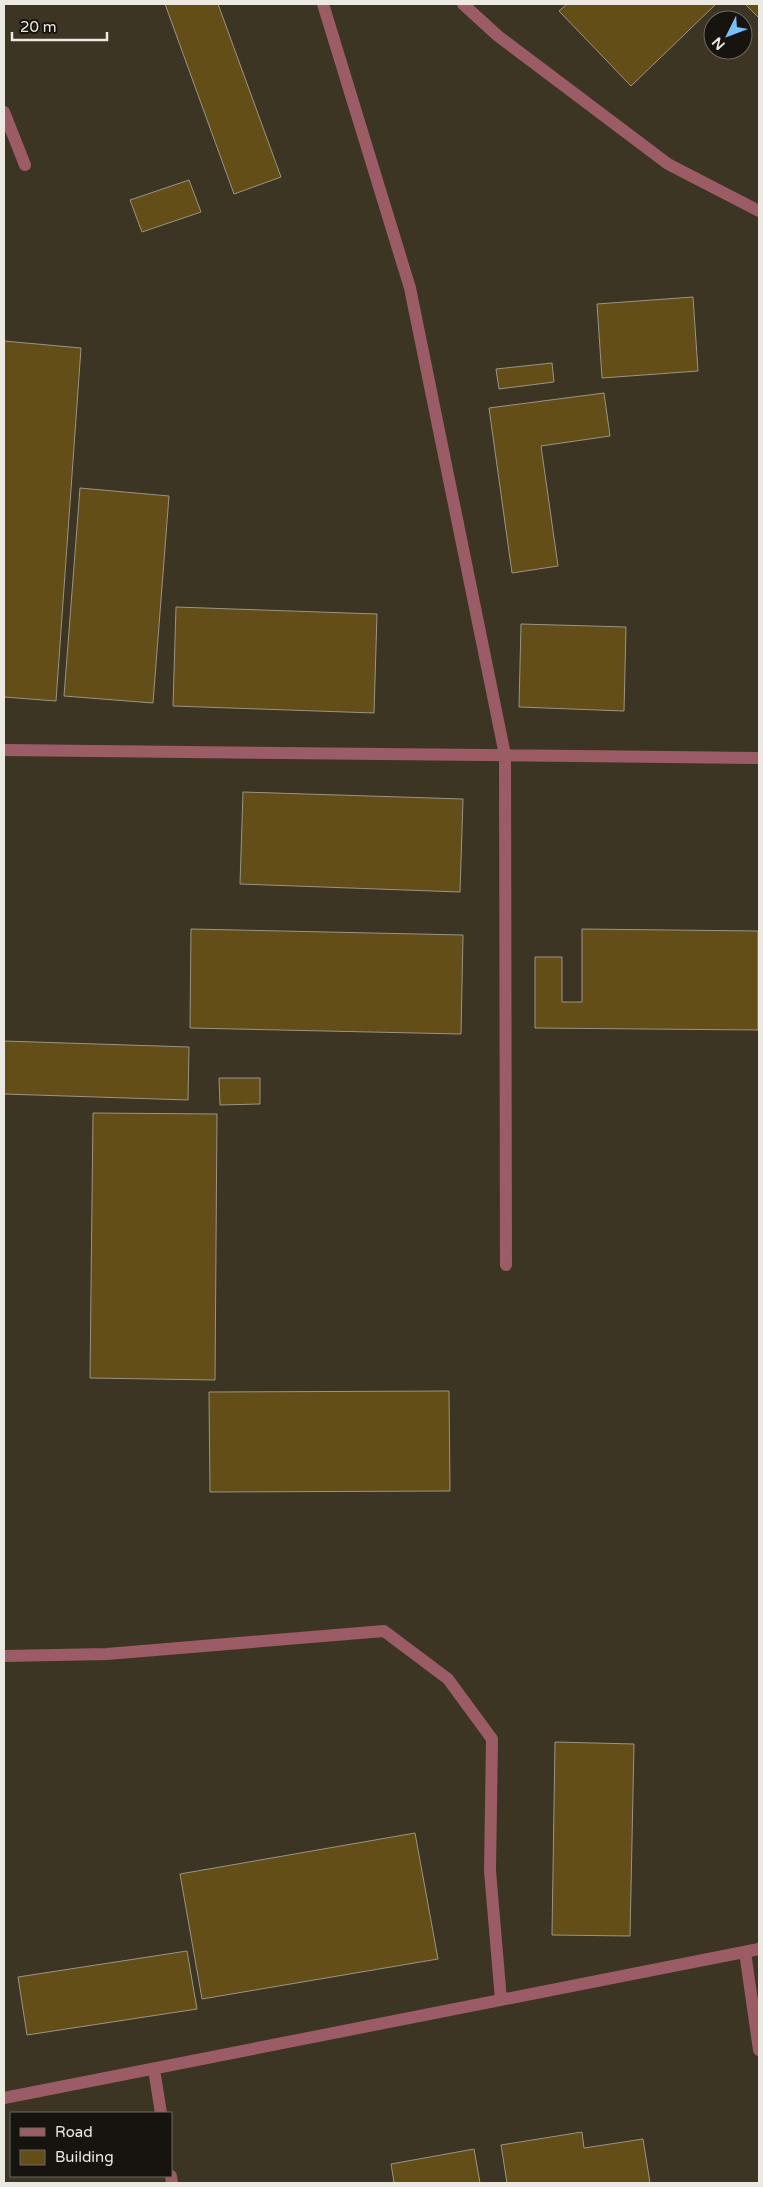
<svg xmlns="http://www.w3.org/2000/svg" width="763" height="2187" font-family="'Varela Round',sans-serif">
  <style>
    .built { fill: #3d3523; fill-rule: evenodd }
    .building { fill: #634e17; stroke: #9a9486 }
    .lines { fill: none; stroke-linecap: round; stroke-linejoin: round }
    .minor { stroke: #9b5c66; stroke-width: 12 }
  </style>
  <rect width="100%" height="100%" fill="#312c20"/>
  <path class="built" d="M 4,4 L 759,4 L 759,2183 L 4,2183 ZM 713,20 L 743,20 L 743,50 L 713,50 ZM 11,2113 L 171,2113 L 171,2176 L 11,2176 Z"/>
  <path class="building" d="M 165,4 L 218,4 L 281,177 L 234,194 Z
    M 567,4 L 716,4 L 631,86 L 559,11 Z
    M 745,4 L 759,4 L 759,18 Z
    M 189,180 L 201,212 L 142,232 L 130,200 Z
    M 693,297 L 698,371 L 602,378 L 597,304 Z
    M 4,341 L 81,348 L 56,701 L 4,697 Z
    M 552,363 L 554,382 L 499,389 L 496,369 Z
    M 604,393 L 610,436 L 541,446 L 558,566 L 512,573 L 489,408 Z
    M 80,488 L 169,496 L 153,703 L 64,696 Z
    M 176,607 L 377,614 L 374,713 L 173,706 Z
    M 521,624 L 626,627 L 624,711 L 519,707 Z
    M 243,792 L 463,799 L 460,892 L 240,884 Z
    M 191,929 L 463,935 L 461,1034 L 190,1028 Z
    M 582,929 L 758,931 L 758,1030 L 535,1028 L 535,957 L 562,957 L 562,1002 L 582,1002 Z
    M 4,1041 L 189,1047 L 188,1100 L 4,1094 Z
    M 219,1078 L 260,1078 L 260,1104 L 220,1105 Z
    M 93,1113 L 217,1114 L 215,1380 L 90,1378 Z
    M 449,1391 L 450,1491 L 210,1492 L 209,1392 Z
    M 555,1742 L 634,1744 L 630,1936 L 552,1935 Z
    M 415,1833 L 438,1959 L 202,1999 L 180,1874 Z
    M 187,1951 L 197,2009 L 27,2035 L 18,1977 Z
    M 582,2132 L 584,2148 L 643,2139 L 650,2183 L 507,2183 L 501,2145 Z
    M 474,2149 L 480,2183 L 388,2183 L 394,2182 L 391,2164 Z"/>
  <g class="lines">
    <path class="minor" d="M 323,4 L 410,288 L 505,755 L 506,1265
      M 463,4 L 498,36 L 668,164 L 759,211
      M 4,112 L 25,165
      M 4,750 L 759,758
      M 4,1656 L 107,1654 L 384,1631 L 448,1679 L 492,1739 L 490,1871 L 501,2000
      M 745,1952 L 759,2050
      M 154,2069 L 161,2113
      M 4,2098 L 759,1949
      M 171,2176 L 172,2183"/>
  </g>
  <rect width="763" height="2187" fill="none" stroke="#ece9e1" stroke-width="10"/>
  <rect x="10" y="2112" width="162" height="65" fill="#17140f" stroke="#6c6963"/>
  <rect x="20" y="2128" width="25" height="8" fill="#9b5c66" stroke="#6c6963"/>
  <text x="55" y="2137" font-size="15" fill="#ece9e1">Road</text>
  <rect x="20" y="2150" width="25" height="15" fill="#634e17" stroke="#6c6963"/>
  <text x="55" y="2162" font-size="15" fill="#ece9e1">Building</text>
  <g transform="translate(728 35) rotate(228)"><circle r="24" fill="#17140f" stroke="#6c6963"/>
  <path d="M0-4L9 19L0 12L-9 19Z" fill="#79bff8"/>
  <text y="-8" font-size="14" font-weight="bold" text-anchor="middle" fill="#ece9e1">N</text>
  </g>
  <path d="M12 32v8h95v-8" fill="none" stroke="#ece9e1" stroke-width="2.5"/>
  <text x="20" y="32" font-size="15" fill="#ece9e1" stroke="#17140f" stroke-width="4" paint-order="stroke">20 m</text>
</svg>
